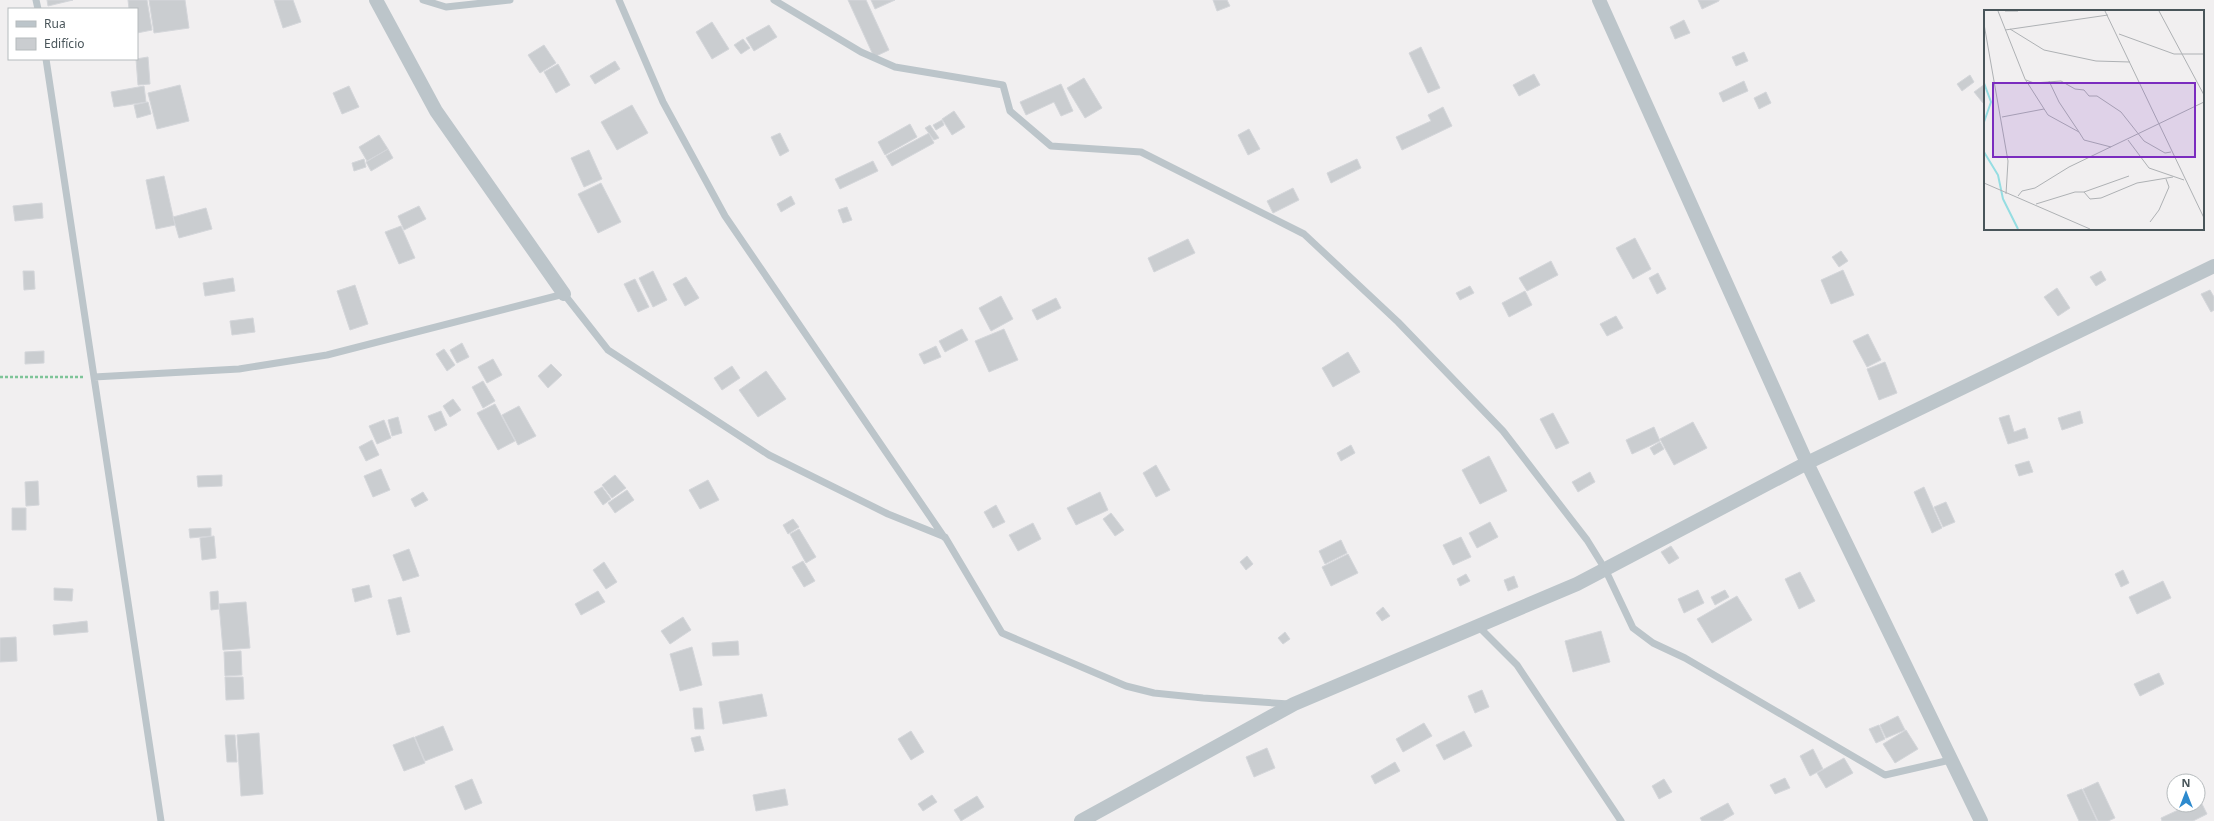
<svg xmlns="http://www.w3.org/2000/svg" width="2214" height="821" font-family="'Noto Sans',sans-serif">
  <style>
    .building { fill: #cacdd0; stroke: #d4d6da }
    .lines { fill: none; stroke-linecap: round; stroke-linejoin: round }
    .path { stroke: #7ec498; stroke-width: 2.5; stroke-dasharray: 3 2; stroke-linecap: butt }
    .service { stroke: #bcc5ca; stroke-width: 7 }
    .minor { stroke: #bcc5ca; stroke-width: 14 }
    .inset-river { fill: none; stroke: #95dde2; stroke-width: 2 }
    .inset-road { fill: none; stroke: #aeb1b4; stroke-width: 1 }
    .view { fill: #7b2cbf; fill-opacity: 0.15; stroke: #7b2cbf; stroke-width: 2 }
    .inset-edge { fill: none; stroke: #49555a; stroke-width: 2 }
  </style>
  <rect width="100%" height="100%" fill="#f1eff0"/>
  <path class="building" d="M 47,0 L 73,0 L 48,6 Z
    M 128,0 L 147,0 L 152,30 L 137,33 L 137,9 L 129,9 Z
    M 149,0 L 185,0 L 189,28 L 154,33 Z
    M 274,0 L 293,0 L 301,22 L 283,28 Z
    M 848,0 L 866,0 L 889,50 L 874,57 Z
    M 871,0 L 895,0 L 875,9 Z
    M 1213,0 L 1227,0 L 1230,6 L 1217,11 Z
    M 1698,0 L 1719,0 L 1719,1 L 1702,9 Z
    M 1684,20 L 1690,33 L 1675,39 L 1670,27 Z
    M 712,22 L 729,49 L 712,59 L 696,32 Z
    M 769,25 L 777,37 L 754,51 L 746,38 Z
    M 743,39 L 750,48 L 741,54 L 734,45 Z
    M 544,45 L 556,63 L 540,73 L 528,55 Z
    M 1421,47 L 1440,88 L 1428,93 L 1409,53 Z
    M 1744,52 L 1748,61 L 1736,66 L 1732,57 Z
    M 148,57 L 150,84 L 138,85 L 136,59 Z
    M 615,61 L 620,69 L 595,84 L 590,76 Z
    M 558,64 L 570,85 L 556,93 L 544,72 Z
    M 1534,74 L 1540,85 L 1519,96 L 1513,85 Z
    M 1970,75 L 1974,82 L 1962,91 L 1957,84 Z
    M 1084,78 L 1102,108 L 1085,118 L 1067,88 Z
    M 1744,81 L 1748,91 L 1723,102 L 1719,93 Z
    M 1061,84 L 1073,111 L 1061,116 L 1054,102 L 1026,115 L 1020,102 Z
    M 1985,84 L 1985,101 L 1983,103 L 1974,92 Z
    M 180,85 L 189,121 L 157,129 L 148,93 Z
    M 144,86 L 146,102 L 114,107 L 111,92 Z
    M 349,86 L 359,107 L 342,114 L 333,93 Z
    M 1766,92 L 1771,103 L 1759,109 L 1754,98 Z
    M 148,102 L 151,114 L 137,118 L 134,105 Z
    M 632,105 L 648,133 L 617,150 L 601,122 Z
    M 1443,107 L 1452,126 L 1402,150 L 1396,137 L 1431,121 L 1428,115 Z
    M 954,111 L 965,127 L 952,135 L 942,119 Z
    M 942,120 L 944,125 L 936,130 L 933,125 Z
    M 910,124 L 917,137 L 885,155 L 878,142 Z
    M 930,125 L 939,138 L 934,140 L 925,128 Z
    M 1249,129 L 1260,149 L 1248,155 L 1238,135 Z
    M 780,133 L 789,151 L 780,156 L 771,137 Z
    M 929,133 L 934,143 L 892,166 L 886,156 Z
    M 379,135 L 388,149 L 367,161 L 359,147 Z
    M 388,149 L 393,158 L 371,171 L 366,162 Z
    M 589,150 L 602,179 L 584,187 L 571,158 Z
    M 364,159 L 366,167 L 354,171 L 352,163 Z
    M 1357,159 L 1361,168 L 1331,183 L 1327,173 Z
    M 873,161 L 878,171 L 840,189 L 835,179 Z
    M 164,176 L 175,225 L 156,229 L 146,180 Z
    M 601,183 L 621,222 L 598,233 L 578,194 Z
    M 1293,188 L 1299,200 L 1273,213 L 1267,201 Z
    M 791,196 L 795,204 L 781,212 L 777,204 Z
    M 42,203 L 43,218 L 15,221 L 13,206 Z
    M 419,206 L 426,219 L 404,230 L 398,216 Z
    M 847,207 L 852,220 L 843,223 L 838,210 Z
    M 206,208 L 212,229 L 179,238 L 173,217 Z
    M 401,226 L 415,258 L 399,264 L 385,232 Z
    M 1635,238 L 1651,269 L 1633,279 L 1616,248 Z
    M 1188,239 L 1195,253 L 1154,272 L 1148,258 Z
    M 1841,251 L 1848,261 L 1839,267 L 1832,257 Z
    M 1551,261 L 1558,275 L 1527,291 L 1519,278 Z
    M 1843,270 L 1854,295 L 1831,304 L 1821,280 Z
    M 23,271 L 34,271 L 35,289 L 24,290 Z
    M 653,271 L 667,300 L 653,307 L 639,278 Z
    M 2101,271 L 2106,280 L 2096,286 L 2090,277 Z
    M 1658,273 L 1666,289 L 1657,294 L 1649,278 Z
    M 686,277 L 699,298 L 685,306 L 673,284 Z
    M 233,278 L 235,291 L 205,296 L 203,283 Z
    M 635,279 L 649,307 L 638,312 L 624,284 Z
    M 355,285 L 368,324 L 350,330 L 337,291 Z
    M 1470,286 L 1474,293 L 1460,300 L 1456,293 Z
    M 2057,288 L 2070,308 L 2058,316 L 2044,297 Z
    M 2210,290 L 2214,297 L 2214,310 L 2211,312 L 2201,294 Z
    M 1525,291 L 1532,305 L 1509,317 L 1502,303 Z
    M 1001,296 L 1013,319 L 991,331 L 979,308 Z
    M 1056,298 L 1061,308 L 1037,320 L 1032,310 Z
    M 1616,316 L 1623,328 L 1607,336 L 1600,324 Z
    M 253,318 L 255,332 L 232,335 L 230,321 Z
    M 962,329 L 968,340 L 945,352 L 939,341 Z
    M 1004,329 L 1018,360 L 989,372 L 975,341 Z
    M 1868,334 L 1881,360 L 1867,367 L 1853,341 Z
    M 462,343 L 469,357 L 457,363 L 450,350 Z
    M 936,346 L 941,357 L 924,364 L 919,354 Z
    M 444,349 L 455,365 L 447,371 L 436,354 Z
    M 44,351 L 44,363 L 25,364 L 25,352 Z
    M 1348,352 L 1360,372 L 1333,387 L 1322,368 Z
    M 493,359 L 502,375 L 487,383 L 478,367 Z
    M 1885,362 L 1897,393 L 1879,400 L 1867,369 Z
    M 551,364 L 562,375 L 548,388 L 538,376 Z
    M 732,366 L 740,378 L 722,390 L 714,378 Z
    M 766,371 L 786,399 L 758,417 L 739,390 Z
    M 483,381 L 495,401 L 483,408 L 472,387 Z
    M 453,399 L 461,410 L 450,417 L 443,406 Z
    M 495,404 L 515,441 L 498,450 L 477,413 Z
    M 519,406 L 536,436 L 518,445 L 502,415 Z
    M 441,411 L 447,425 L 435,431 L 428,416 Z
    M 2080,411 L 2083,423 L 2062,430 L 2058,418 Z
    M 1553,413 L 1569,443 L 1556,449 L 1540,419 Z
    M 2009,415 L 2014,432 L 2025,428 L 2028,438 L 2008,444 L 1999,418 Z
    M 398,417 L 402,433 L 392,436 L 388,420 Z
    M 384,420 L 391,438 L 377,444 L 369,426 Z
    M 1693,422 L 1707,448 L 1674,465 L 1660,439 Z
    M 1654,427 L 1660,441 L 1632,454 L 1626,440 Z
    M 372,440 L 379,455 L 366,461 L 359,447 Z
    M 1660,442 L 1664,449 L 1654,455 L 1650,448 Z
    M 1351,445 L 1355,453 L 1341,461 L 1337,453 Z
    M 1489,456 L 1507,491 L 1480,504 L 1462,470 Z
    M 2029,461 L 2033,472 L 2019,476 L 2015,465 Z
    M 1156,465 L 1170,490 L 1156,497 L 1143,473 Z
    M 381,469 L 390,490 L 373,497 L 364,476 Z
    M 1590,472 L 1595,482 L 1578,492 L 1572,482 Z
    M 222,475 L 222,486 L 198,487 L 197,476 Z
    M 615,475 L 626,488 L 612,498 L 602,485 Z
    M 708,480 L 719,500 L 700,509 L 689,490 Z
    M 38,481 L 39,505 L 26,506 L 25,482 Z
    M 602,487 L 611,499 L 603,505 L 594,492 Z
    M 1924,487 L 1942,528 L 1932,533 L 1914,492 Z
    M 627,490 L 634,500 L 615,513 L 608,503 Z
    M 423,492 L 428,500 L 415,507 L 411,499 Z
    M 1100,492 L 1108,510 L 1076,525 L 1067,508 Z
    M 1946,502 L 1955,522 L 1943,527 L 1934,507 Z
    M 996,505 L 1005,522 L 993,528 L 984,512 Z
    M 12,508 L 26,508 L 26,530 L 12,530 Z
    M 1111,513 L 1124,530 L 1115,536 L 1103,519 Z
    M 793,519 L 799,527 L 788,534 L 783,525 Z
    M 1490,522 L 1498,537 L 1477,548 L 1469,533 Z
    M 1033,523 L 1041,539 L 1018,551 L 1009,535 Z
    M 211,528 L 211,536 L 190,538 L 189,529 Z
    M 799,529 L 816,557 L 806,563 L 790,534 Z
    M 214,536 L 216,558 L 202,560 L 200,538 Z
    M 1461,537 L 1471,557 L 1453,565 L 1443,545 Z
    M 1341,540 L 1347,553 L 1325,564 L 1319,551 Z
    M 1671,546 L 1679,558 L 1669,564 L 1661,552 Z
    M 409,549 L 419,576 L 403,581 L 393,555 Z
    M 1348,554 L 1358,573 L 1331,586 L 1322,567 Z
    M 1247,556 L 1253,564 L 1246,570 L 1240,562 Z
    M 803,561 L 815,581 L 804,587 L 792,567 Z
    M 604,562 L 617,582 L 606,589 L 593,570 Z
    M 2123,570 L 2129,583 L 2121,587 L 2115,574 Z
    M 1800,572 L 1815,601 L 1799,609 L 1785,579 Z
    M 1466,574 L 1470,581 L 1460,586 L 1457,579 Z
    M 1514,576 L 1518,587 L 1508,591 L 1504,580 Z
    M 2163,581 L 2171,598 L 2137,614 L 2129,597 Z
    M 369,585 L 372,597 L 355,602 L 352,589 Z
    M 54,588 L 73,589 L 72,601 L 54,600 Z
    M 1698,590 L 1704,603 L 1684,613 L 1678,599 Z
    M 1725,590 L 1729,597 L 1715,605 L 1711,597 Z
    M 218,591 L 219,609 L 211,610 L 210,592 Z
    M 598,591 L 605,602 L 581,615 L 575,604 Z
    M 1737,596 L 1752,620 L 1712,643 L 1697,619 Z
    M 401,597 L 410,632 L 397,635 L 388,600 Z
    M 246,602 L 250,648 L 223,650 L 219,604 Z
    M 1383,607 L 1390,616 L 1382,621 L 1376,613 Z
    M 683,617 L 691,630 L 670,644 L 661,631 Z
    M 87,621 L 88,632 L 54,635 L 53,625 Z
    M 1601,631 L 1610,662 L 1573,672 L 1565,641 Z
    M 1285,632 L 1290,639 L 1283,644 L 1278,638 Z
    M 16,637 L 17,661 L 0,662 L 0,638 Z
    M 738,641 L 739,655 L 713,656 L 712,643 Z
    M 692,647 L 702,685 L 680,691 L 670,654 Z
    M 241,651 L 242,675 L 225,676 L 224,652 Z
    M 2159,673 L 2164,684 L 2140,696 L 2134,684 Z
    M 225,677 L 243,677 L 244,699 L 226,700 Z
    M 1482,690 L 1489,707 L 1475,713 L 1468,696 Z
    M 762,694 L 767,716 L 723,724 L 719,702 Z
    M 693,708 L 702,708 L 704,729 L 695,729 Z
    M 1898,716 L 1905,730 L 1886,738 L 1880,725 Z
    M 1424,723 L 1432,736 L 1403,752 L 1396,739 Z
    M 1879,725 L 1885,739 L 1876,743 L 1869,729 Z
    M 443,726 L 453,750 L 425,761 L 415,737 Z
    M 1906,730 L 1918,749 L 1895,763 L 1883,744 Z
    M 911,731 L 924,752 L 911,760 L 898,739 Z
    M 1464,731 L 1472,746 L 1444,760 L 1436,745 Z
    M 259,733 L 263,794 L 241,796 L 237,735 Z
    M 225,735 L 235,735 L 237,762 L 227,762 Z
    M 700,736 L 704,750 L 695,752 L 691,738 Z
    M 414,737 L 425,763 L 404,771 L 393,745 Z
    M 1267,748 L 1275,768 L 1254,777 L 1246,757 Z
    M 1813,749 L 1823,769 L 1810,776 L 1800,756 Z
    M 1844,758 L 1853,773 L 1826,788 L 1817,773 Z
    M 1395,762 L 1400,771 L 1375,784 L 1371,776 Z
    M 1785,778 L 1790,788 L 1775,794 L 1770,785 Z
    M 472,779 L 482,803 L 465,810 L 455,786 Z
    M 1664,779 L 1672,792 L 1659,799 L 1652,786 Z
    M 2098,782 L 2115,818 L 2108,821 L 2098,821 L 2083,789 Z
    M 785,789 L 788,805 L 756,811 L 753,795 Z
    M 2082,789 L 2097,821 L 2079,821 L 2067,795 Z
    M 932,795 L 937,802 L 923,811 L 918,804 Z
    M 977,796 L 984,807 L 961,821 L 954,810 Z
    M 2200,800 L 2207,814 L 2193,821 L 2162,821 L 2161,818 L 2189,805 L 2198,805 Z
    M 1728,803 L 1734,814 L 1722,821 L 1702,821 L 1700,818 Z"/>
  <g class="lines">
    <path class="path" d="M 0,377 L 83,377"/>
    <path class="service" d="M 36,0 L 38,9
      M 423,0 L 446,7 L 510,0
      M 619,0 L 663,102 L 725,216 L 944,537
      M 774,0 L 861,52 L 895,67 L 1003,85 L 1010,111 L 1051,146 L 1141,152 L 1304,234 L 1398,322 L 1503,431 L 1587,540 L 1605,569 L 1633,628 L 1653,643 L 1685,658 L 1885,775 L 1950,760
      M 46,59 L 161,821
      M 94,377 L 239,369 L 327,355 L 564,294 L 608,350 L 769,455 L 888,514 L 945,537 L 1002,633 L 1126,686 L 1154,693 L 1203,698 L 1289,704
      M 1478,626 L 1517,665 L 1621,821"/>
    <path class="minor" d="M 376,0 L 436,111 L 564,294
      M 1599,0 L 1807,463 L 1981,821
      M 1081,821 L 1294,704 L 1577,584 L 1807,463 L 2214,266"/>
  </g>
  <g transform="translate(1984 10)">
    <rect width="220" height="220" fill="#f1eff0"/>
    <path class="inset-river" d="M 0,73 L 7,92 L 0,112M 0,142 L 14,165 L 19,189 L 34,219"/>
    <path class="inset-road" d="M 14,1 L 41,69 L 64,105 L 95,122 L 100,130 L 127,137M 21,1 L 34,1M 121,1 L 220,208M 175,1 L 220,85M 0,14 L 24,151 L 22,184M 26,19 L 60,40 L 112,51 L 146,52M 21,20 L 124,5M 135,24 L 190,44 L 220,44M 42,70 L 50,73 L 77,71 L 91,79 L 100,80 L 105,86 L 113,86 L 137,102 L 160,131 L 181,143 L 187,142M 65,71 L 75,92 L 95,122M 18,107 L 60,99M 144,130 L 165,158 L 200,170M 0,173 L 106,219M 100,182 L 106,189 L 117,188 L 153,173 L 189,167M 34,186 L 38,181 L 51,178 L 85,157 L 220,92M 52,194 L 91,182 L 100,182 L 145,166M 166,212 L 175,200 L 185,177 L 182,169"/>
    <path class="view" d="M 9,73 L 211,73 L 211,147 L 9,147 Z"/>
    <rect width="220" height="220" class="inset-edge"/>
  </g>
  <rect x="8" y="8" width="130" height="52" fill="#ffffff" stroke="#b6bbbd"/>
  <rect x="16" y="21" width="20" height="6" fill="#bcc5ca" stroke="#b6bbbd"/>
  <text x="44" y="28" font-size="12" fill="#49555a">Rua</text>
  <rect x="16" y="38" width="20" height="12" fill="#cacdd0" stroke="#b6bbbd"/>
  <text x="44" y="48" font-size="12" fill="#49555a">Edifício</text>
  <g transform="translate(2186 793)"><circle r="19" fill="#ffffff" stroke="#b6bbbd"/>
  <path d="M0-3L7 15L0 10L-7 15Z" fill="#2d8ace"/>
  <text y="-6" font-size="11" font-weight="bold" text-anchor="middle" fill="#49555a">N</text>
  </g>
</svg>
